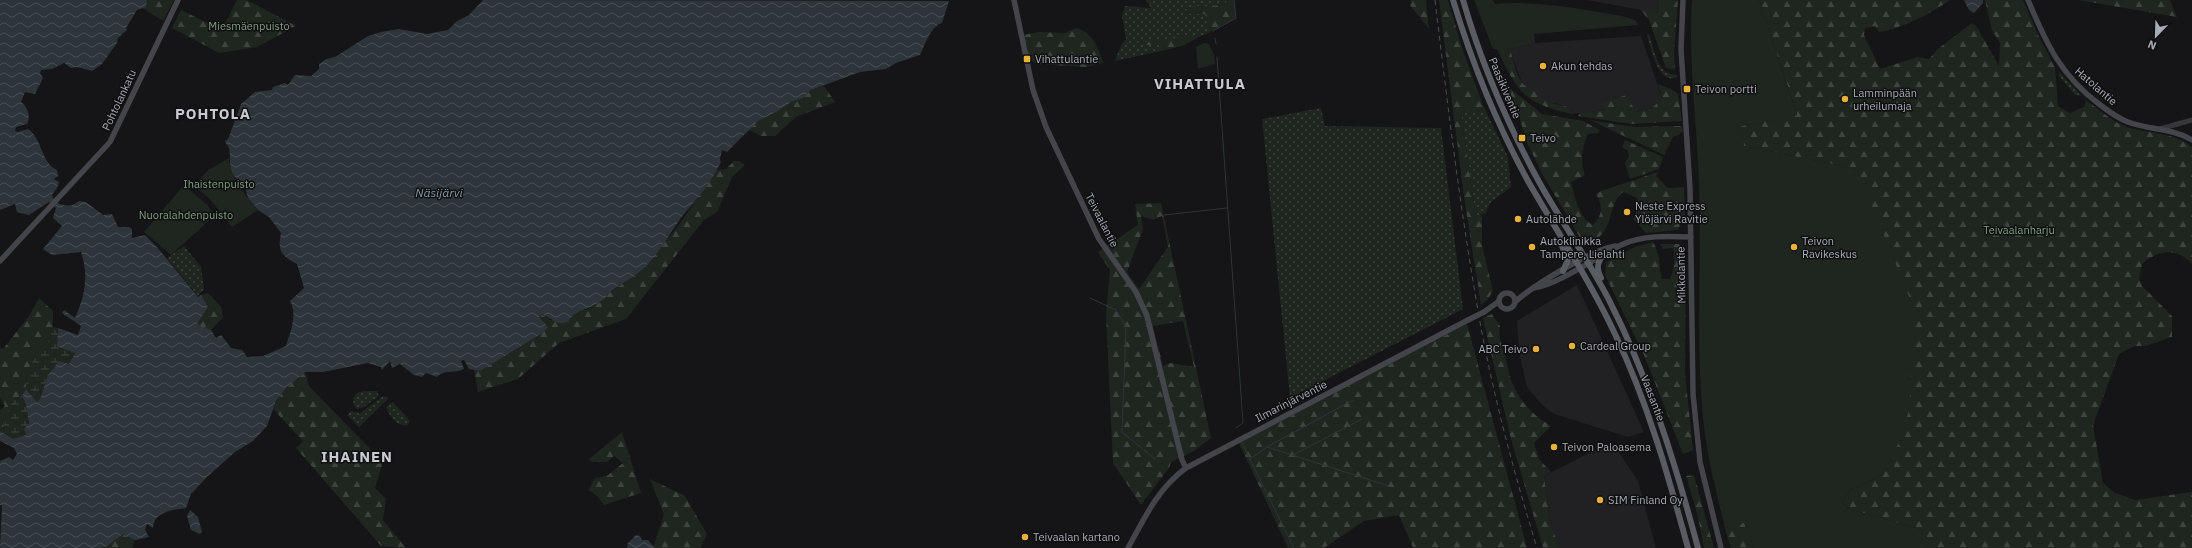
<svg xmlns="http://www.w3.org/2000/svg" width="2192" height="548" font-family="'IBM Plex Sans',sans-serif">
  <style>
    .built { fill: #212123 }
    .grass { fill: url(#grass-dots) }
    .forest { fill: url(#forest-firs); fill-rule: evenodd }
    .wetland { fill: url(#wetland-marsh) }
    .park { fill: #1f2620 }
    .water { fill: url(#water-waves) }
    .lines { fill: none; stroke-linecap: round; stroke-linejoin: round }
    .stream { stroke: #2d353b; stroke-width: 1 }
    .tertiary { stroke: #36363b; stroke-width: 5 }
    .secondary { stroke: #44454b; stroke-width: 5.5 }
    .trunk { stroke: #5a5c63; stroke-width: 6 }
    .rail { stroke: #4b4c52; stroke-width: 1; stroke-dasharray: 5 4; stroke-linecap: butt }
    .secondary-bridge { stroke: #44454b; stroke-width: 5.5 }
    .poi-dot { fill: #e7b13c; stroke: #101011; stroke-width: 1.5 }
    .labels { text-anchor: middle; stroke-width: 3; stroke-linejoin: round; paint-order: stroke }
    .park-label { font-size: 11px; fill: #7f9f82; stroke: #101011 }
    .poi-label { font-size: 11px; fill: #a7abb6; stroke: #101011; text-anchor: start }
    .street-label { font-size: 11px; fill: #a7abb6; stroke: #101011 }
    .water-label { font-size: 12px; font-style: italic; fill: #8098af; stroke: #101011 }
    .district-label { font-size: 15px; font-weight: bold; letter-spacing: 1px; fill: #c8cad2; stroke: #101011 }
  </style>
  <defs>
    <pattern id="grass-dots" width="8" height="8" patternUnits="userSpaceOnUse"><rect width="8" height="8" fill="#1f2620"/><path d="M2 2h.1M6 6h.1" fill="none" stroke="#3d433e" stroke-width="1.8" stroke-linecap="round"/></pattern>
    <pattern id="forest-firs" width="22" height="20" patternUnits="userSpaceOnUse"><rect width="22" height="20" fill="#1f2620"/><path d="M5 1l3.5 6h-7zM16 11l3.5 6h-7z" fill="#3d433e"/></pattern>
    <pattern id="wetland-marsh" width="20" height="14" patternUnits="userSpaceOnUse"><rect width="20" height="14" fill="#1f2620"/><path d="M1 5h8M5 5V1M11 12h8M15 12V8" fill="none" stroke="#3d433e"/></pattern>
    <pattern id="water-waves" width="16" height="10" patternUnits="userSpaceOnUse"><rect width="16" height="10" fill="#2d353b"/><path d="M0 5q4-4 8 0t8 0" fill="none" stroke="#495055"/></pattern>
  </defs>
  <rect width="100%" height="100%" fill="#151416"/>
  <path class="built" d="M 1587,0 L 1659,0 L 1658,13 Z
    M 1641,36 L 1662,98 L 1652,108 L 1636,112 L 1604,103 L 1606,110 L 1572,114 L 1571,108 L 1554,103 L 1545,103 L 1538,98 L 1532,88 L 1528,88 L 1522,83 L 1510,49 L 1535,43 Z
    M 1577,285 L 1644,432 L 1628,437 L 1554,414 L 1542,405 L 1527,387 L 1519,352 L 1517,321 Z
    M 1601,447 L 1618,451 L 1638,481 L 1656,548 L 1560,548 L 1550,523 L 1544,476 Z"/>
  <path class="grass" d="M 1146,0 L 1228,0 L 1224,5 L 1190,7 L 1184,13 L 1204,14 L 1208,18 L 1206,24 L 1213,31 L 1199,37 L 1144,42 L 1139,41 L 1137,45 L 1164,45 L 1161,51 L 1115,61 L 1121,45 L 1126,39 L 1122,16 L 1125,6 L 1151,8 Z
    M 1649,34 C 1655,50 1657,76 1678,75 L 1676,78 C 1657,83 1651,48 1647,35 Z
    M 2059,72 L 2082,96 L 2075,95 L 2059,76 Z
    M 1483,105 L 1508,157 L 1511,187 L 1491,202 L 1485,214 L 1481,214 L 1482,220 L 1476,220 L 1461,112 L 1481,110 Z
    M 1321,108 L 1325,126 L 1441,128 L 1463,309 L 1290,398 L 1262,119 Z
    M 184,246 L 201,267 L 204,289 L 198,296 L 167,258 Z
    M 364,391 L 377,391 L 379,396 L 364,407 L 357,409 C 350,402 353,392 364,391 Z
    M 383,396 L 389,398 L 359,427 L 347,415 L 351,411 L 360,413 Z
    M 393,402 L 410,421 L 408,425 C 398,428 389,416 386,407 Z"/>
  <path class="forest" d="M 147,0 L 174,0 L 163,21 L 141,7 L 146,7 Z
    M 237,0 L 247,0 L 296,26 L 257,47 L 219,53 L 172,28 L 181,10 L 222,30 Z
    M 1228,0 L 1234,0 L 1236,18 L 1213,31 L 1206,24 L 1208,18 L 1204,14 L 1183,13 L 1190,7 L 1224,5 Z
    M 1411,0 L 1426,0 L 1429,29 L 1410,5 Z
    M 1439,0 L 1448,0 L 1463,51 L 1483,105 L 1481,111 L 1461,112 L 1476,220 L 1482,220 L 1482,245 L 1493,291 L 1488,299 L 1481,305 L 1464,197 Z
    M 1659,0 L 1678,0 L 1674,52 L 1675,70 L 1666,68 L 1649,20 L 1640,9 L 1658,13 Z
    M 1759,0 L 1950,0 C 1932,13 1901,29 1879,32 L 1875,26 L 1865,28 L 1864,35 L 1880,69 L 1918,57 L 1929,59 L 1939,48 L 1972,23 L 1977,27 L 1999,66 L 2000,43 L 1992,30 L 1985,0 L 2023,0 L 2039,37 L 2055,67 L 2058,106 L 2070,113 L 2084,107 L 2086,100 C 2099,110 2112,121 2127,127 C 2149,134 2174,132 2192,147 L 2192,264 C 2177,247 2158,250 2142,264 L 2139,279 L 2143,287 L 2172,316 L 2172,337 L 2146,346 L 2134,346 L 2119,354 L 2093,425 L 2103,483 L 2115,493 L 2135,500 L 2192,492 L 2192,548 L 1921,548 L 1923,530 L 1849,509 L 1841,502 L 1852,489 L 1877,478 L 1857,169 L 1744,146 L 1741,126 L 1797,114 Z
    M 2078,0 L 2170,0 L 2177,17 Z
    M 1076,28 C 1093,32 1099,49 1103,63 L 1086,67 L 1037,64 L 1030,60 L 1023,35 L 1039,32 L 1065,33 Z
    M 1185,37 L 1199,37 L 1182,46 L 1161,51 L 1164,45 L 1137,45 L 1139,41 L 1144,42 Z
    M 1497,49 L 1510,49 C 1514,60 1517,88 1532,88 C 1542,105 1553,102 1571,108 L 1572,114 C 1523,103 1518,92 1497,49 Z
    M 1502,82 L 1542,114 L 1583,121 L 1600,130 L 1598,133 L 1588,134 C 1582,145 1580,164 1585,175 L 1571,182 C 1574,196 1579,218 1593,225 C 1603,214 1603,207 1596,194 L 1601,191 L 1658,172 L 1656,176 L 1668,188 L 1684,187 L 1685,218 L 1677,230 L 1646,233 L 1633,219 L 1639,203 L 1637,198 L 1623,192 C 1610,203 1613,218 1604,231 C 1600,238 1592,242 1585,246 L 1544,177 L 1527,143 L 1519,116 Z
    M 1658,84 L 1671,89 L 1678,94 L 1682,121 L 1632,124 L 1578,116 L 1580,113 L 1606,110 L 1603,103 L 1626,95 L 1636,112 L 1652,108 L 1662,98 Z
    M 824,86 L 835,102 L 796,117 L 775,136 L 761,136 L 747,129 L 758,121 L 776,112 L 791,102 L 803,98 L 811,90 Z
    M 1590,120 L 1633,127 L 1682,126 L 1683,131 L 1680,134 L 1673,137 L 1664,155 Z
    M 1625,140 L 1663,157 L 1659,169 L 1630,179 L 1625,163 L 1629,156 L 1628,151 L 1622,147 Z
    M 734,161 L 739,161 L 745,165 L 732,177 L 717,212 L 704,220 L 626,319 L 559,343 L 518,379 L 478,392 L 474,370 L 480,371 L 537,337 L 548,327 L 539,317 L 541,314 L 550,320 L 570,317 L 576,312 L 589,309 L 601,302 L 609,293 L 637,274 L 676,229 L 717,170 L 726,169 Z
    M 1161,203 L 1211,438 L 1194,451 L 1171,462 L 1169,468 L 1141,505 L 1113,463 L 1106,315 L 1110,270 L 1098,252 L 1138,225 L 1135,204 ZM 1141,216 L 1153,220 L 1162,216 L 1168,247 L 1139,289 L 1127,272 L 1143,229 ZM 1183,321 L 1194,367 L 1170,363 L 1163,366 L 1153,326 Z
    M 1653,242 C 1661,256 1658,264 1662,279 L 1670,279 C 1674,269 1676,258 1673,248 L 1663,249 L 1660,244 L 1679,244 L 1686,254 L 1685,373 L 1693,450 L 1683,454 L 1644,355 L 1605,275 L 1606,262 L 1635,247 Z
    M 208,293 L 221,307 L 223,317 L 211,330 L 196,324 L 208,307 L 201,295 Z
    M 39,298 L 53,311 L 53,327 L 48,342 L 37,350 L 27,376 L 26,389 L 22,396 L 17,398 L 4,423 L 3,433 L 0,431 L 0,410 L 5,406 L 0,398 L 0,347 L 3,349 L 29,316 Z
    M 1492,314 L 1500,326 C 1498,338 1502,345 1505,356 C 1508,364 1508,373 1511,380 C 1519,401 1532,415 1551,426 L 1534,443 L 1539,459 L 1551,472 L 1544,476 L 1550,523 L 1560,548 L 1543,548 L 1511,439 L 1484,323 L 1483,318 Z
    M 1467,324 L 1527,548 L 1413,548 L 1399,515 L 1364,521 L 1324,548 L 1288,548 L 1239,443 Z
    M 305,372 L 309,386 L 383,462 L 375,488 L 386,499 L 383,520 L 406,548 L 381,546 L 296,448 L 303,441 L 273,409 C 279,392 293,382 305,372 Z
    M 622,432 L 641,493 L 604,505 L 598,497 L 589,490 L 594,479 L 608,475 L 623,463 L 614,456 L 607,462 L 592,462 L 589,459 Z
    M 1694,475 L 1714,548 L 1704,548 L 1697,513 L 1686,476 Z
    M 650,479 L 685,496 L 707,534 L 700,548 L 653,548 L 664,514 Z
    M 1744,522 L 1754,548 L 1731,548 L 1725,528 Z
    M 123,534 L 135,540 L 132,548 L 96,548 L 106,547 Z"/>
  <path class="wetland" d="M 53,327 L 58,328 L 57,333 L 75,353 L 69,364 L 59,361 L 48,375 L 40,399 L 37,402 L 26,389 L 27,376 L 37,350 L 48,342 Z
    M 22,396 C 28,409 30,421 27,435 L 13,439 L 3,433 C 5,420 8,400 22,396 Z"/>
  <path class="park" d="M 1474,0 L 1493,0 L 1495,4 C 1533,0 1583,9 1622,16 L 1635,20 L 1638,25 L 1534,34 L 1535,43 L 1510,49 L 1493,49 Z
    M 1692,0 L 1759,0 L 1797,115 L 1741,126 L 1744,146 L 1857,169 L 1912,304 L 1910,407 L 1894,456 L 1877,478 L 1852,489 L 1841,502 L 1849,509 L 1923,530 L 1921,548 L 1754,548 L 1744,523 L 1725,528 C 1717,495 1708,461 1704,427 C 1695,347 1702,265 1699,185 C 1697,123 1688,62 1692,0 Z
    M 1204,43 L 1209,44 L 1214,55 L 1215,64 L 1198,69 L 1196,47 Z
    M 229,158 C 229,174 247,198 258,210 L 232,227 L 209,198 L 194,186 L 208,170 Z
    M 184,185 L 207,205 L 215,215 L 171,255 L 144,232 Z"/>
  <path class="water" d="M 0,0 L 147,0 L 146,7 L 137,10 L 126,28 L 127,30 L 118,38 L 117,43 L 102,64 L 92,71 L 77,67 L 71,68 L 64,63 L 52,69 L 41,70 L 40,73 L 43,78 L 35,94 L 25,92 L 21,102 C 28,108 31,116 27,124 L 16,127 L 15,131 L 18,132 L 28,129 C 42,138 41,163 57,170 L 58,176 L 54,179 L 59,182 L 57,188 L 52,195 C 55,206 71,209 79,201 L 86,202 L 103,215 L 112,214 L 118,227 L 129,227 L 132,229 L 132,238 L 145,235 L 157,247 L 198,297 L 201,295 L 208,307 L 197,324 L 211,330 L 216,338 L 221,335 L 231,348 L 242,350 L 247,357 L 263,356 L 286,346 C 290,332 298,315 290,301 L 304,288 L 297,264 C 282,256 277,252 281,233 L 269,217 L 258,210 L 248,198 L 244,183 C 224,175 233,156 228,146 C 227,144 225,143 225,141 L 228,139 L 241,104 L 255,92 L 272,90 L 273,87 L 285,83 L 288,85 L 295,75 L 311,76 L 319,69 L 319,64 L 326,59 L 335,57 L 368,36 L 381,32 L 399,29 L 427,34 L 448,30 L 457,21 L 469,15 L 483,0 L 949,1 L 942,23 C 931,26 925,45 920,55 L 896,63 L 886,69 L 860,72 L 811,90 L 803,98 L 791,102 L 776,112 L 758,121 L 727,152 L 722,150 L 720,159 L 721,162 C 712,180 703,192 690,207 C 670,229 662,254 637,274 C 628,281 617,286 609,293 C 606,296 604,300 600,302 C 589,310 575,309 568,322 L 559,323 L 541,314 L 539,317 L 548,327 L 543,333 L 480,371 L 469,369 L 464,360 L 461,361 L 464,369 C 455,374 444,369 437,377 L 426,373 L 422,377 L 414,375 L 400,364 L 392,368 L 390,361 L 382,370 L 381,367 L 368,363 L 323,372 L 305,372 L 287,387 L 276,401 L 267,426 L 253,441 L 235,452 L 207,477 L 191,494 L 186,508 C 173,510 154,511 153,528 L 147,524 L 145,530 L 149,537 L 135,540 L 123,534 L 106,547 L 96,548 L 0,548 L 2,505 L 0,505 L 0,461 L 9,457 L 13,460 L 17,454 L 14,448 L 0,441 L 0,431 L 13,439 L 26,435 L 24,429 L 29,423 L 26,405 L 22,396 L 26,389 L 37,402 L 40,399 L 48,375 L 59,361 L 69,364 L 75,353 L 57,346 L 58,328 L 78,335 L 81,326 L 62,313 L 64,310 L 75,318 C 85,296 89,276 81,252 L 52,255 L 43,249 L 62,226 L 53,218 L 56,208 L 49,202 L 29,215 L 17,212 L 15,204 L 0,210 Z
    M 1964,0 L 1983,0 L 1983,3 L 1974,13 L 1969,10 Z
    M 190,510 L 198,517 L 202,532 L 200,534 L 191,530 L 187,516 Z
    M 636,535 L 640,536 L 642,540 L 648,540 L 655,548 L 627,548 L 628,543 Z"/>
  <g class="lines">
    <path class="stream" d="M 1213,31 L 1236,18 L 1234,0
      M 1215,38 L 1216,44
      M 1217,57 L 1243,423 L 1236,428
      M 1164,215 L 1227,208
      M 1090,298 L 1116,310 L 1126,327 L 1122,432 L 1155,459
      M 1242,443 L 1294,548
      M 1267,447 L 1389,486
      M 1293,455 L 1362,419
      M 1250,459 L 1267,447 L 1353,400"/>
    <path class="tertiary" d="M 2160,129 L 2192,120"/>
    <path class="secondary" d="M 1014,0 L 1033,90 L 1046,127 L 1099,239 L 1136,292 L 1147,316 L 1182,460 L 1186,468
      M 1683,0 L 1681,49 L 1690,189 L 1693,394 L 1700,462 L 1721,548
      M 2028,0 C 2046,43 2061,76 2099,104 C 2108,111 2117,118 2128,122 C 2149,130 2172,128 2192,140
      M 0,261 L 110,142 L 178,0
      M 1534,288 C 1557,285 1599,256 1621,245 C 1642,235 1669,236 1691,237
      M1499 301a8 8 0 1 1 16 0a8 8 0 1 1-16 0Z
      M 1515,302 C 1532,286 1595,248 1616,246
      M 1484,312 L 1498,302
      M 1128,548 C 1144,519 1158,488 1186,468 L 1468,320"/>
    <path class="trunk" d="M 1453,0 C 1472,63 1496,123 1528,181 C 1557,232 1590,280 1615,334 C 1648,403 1668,475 1688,548
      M 1463,0 C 1482,66 1509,128 1543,189 C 1564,225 1588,260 1608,298 C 1649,378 1675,462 1698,548
      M 1562,246 L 1568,260 L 1563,271
      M 1601,278 C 1596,269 1597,262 1604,254"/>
    <path class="rail" d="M 1435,0 C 1447,100 1459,200 1476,299 C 1490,384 1512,466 1537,548"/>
    <path class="secondary-bridge" d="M 1468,320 L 1484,312"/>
  </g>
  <g class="poi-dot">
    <rect x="1023" y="55" width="8" height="8" rx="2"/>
    <circle cx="1543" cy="66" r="4"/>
    <rect x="1683" y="85" width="8" height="8" rx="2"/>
    <circle cx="1845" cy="99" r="4"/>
    <rect x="1518" y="134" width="8" height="8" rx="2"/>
    <circle cx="1627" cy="212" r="4"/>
    <circle cx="1518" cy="219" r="4"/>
    <circle cx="1532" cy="247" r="4"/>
    <circle cx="1794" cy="247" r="4"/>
    <circle cx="1572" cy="346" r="4"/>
    <circle cx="1536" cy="349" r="4"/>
    <circle cx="1554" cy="447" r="4"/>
    <circle cx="1600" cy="500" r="4"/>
    <circle cx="1025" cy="537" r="4"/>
  </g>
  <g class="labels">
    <g class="park-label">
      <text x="249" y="30">Miesmäenpuisto</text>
      <text x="219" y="188">Ihaistenpuisto</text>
      <text x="186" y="219">Nuoralahdenpuisto</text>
      <text x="2019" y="234">Teivaalanharju</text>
    </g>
    <g class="poi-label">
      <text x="1035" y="63">Vihattulantie</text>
      <text x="1551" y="70">Akun tehdas</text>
      <text x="1695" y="93">Teivon portti</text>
      <text x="1853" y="97">Lamminpään<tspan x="1853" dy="13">urheilumaja</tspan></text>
      <text x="1530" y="142">Teivo</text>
      <text x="1635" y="210">Neste Express<tspan x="1635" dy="13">Ylöjärvi Ravitie</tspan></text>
      <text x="1526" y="223">Autolähde</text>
      <text x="1540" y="245">Autoklinikka<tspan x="1540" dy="13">Tampere, Lielahti</tspan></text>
      <text x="1802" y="245">Teivon<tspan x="1802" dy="13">Ravikeskus</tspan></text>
      <text x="1580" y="350">Cardeal Group</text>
      <text x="1528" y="353" text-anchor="end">ABC Teivo</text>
      <text x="1562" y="451">Teivon Paloasema</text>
      <text x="1608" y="504">SIM Finland Oy</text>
      <text x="1033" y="541">Teivaalan kartano</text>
    </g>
    <g class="street-label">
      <text transform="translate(2096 86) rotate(41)" y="4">Hatolantie</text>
      <text transform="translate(1505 88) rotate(67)" y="4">Paasikiventie</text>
      <text transform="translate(119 100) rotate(-65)" y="4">Pohtolankatu</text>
      <text transform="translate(1102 220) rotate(63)" y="4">Teivaalantie</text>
      <text transform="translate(1681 275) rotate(-91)" y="4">Mikkolantie</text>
      <text transform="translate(1653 398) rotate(69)" y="4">Vaasantie</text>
      <text transform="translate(1291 401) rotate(-27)" y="4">Ilmarinjärventie</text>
    </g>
    <g class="water-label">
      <text x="439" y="197">Näsijärvi</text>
    </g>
    <g class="district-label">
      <text x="1200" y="89">VIHATTULA</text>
      <text x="213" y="119">POHTOLA</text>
      <text x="357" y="462">IHAINEN</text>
    </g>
  </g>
  <g transform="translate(2156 36) rotate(203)" stroke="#101011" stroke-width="3" paint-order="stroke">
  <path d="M0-3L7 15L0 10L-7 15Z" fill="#a7abb6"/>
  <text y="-6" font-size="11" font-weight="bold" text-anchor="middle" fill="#a7abb6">N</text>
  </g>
</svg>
